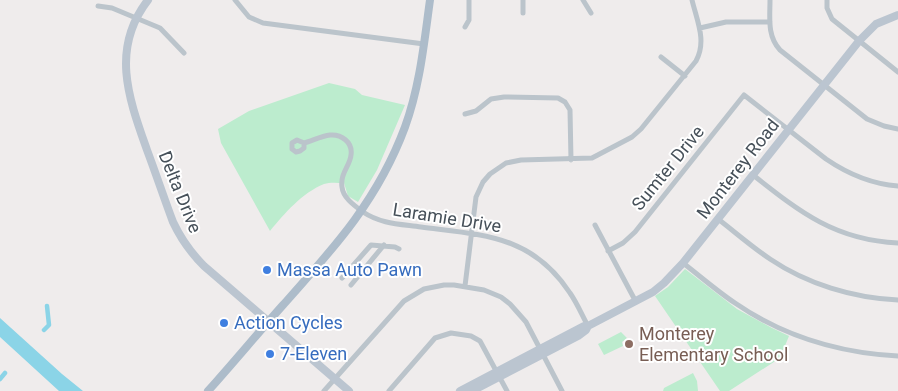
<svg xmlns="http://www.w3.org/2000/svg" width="898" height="391" font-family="Roboto,sans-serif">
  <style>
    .green { fill: #bcecce }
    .water { fill: #8bd4e7 }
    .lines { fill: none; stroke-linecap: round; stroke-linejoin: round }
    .canal { stroke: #8bd4e7; stroke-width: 4.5 }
    .street { stroke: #bbc4cb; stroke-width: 5 }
    .secondary { stroke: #bbc5d0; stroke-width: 8 }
    .primary { stroke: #adbcca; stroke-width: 8 }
    .shop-dot { fill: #3f7fe0; stroke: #fff; stroke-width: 2 }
    .education-dot { fill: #8d6e63; stroke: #fff; stroke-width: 2 }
    .labels { text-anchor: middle; stroke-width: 4; stroke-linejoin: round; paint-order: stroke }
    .street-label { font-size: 18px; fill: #465059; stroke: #fff }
    .shop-label { font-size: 18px; fill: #366cbe; stroke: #fff; text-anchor: start }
    .education-label { font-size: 18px; fill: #785e54; stroke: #fff; text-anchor: start }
  </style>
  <rect width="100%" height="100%" fill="#efecec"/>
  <path class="green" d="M 329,83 L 355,89 L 362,95 L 405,105 L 377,170 L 358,202 L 348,196 L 344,183 C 338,183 330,182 324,184 C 302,193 285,213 270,231 L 221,143 L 218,129 L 249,111 Z
    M 685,269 L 737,309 L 772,328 L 789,336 L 780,358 L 729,391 L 720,391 L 655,296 L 668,287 Z
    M 621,332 L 627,338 L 622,342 L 623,346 L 604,355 L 598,344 Z
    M 693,373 L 697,381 L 698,391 L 663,391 L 664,388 Z"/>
  <path class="water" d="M 0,318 L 62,374 L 83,391 L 59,391 L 0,337 Z"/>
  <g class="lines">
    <path class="canal" d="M 44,330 L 49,325 L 47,306
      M 0,379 L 5,373"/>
    <path class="street" d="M 235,0 L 249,17 L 263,23 L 424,44
      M 523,0 L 523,13
      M 583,0 L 591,13
      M 770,0 C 770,18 767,36 780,50 L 867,119 L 884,126 L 898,129
      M 827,0 L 827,8 L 832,19 L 898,72
      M 98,6 L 112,8 L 160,28 L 184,53
      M 465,27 L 469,20 L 469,0
      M 700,28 L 726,22 L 770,22
      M 661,57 L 685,76
      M 465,114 L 476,111 L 491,99 L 504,97 L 558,98 L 565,102 L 570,110 L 571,160
      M 304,143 L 297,140 L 292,143 L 292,149 L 296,152 L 300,151 L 304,148 L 304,143 C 312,141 321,136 330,135 C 341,134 353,142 351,155 C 350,166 340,173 342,187 C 343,198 355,206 363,212 C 381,224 400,224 421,227 C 483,235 532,235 570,293 C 577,303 582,315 588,326
      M 753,175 C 800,212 835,240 898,243
      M 718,219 C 735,232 752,247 770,259 C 807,284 853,298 898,300
      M 595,225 L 636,302
      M 608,251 L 623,243 L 635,232 L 744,95 L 826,159 C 848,174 871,184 898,186
      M 683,263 C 700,276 717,291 735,303 C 783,336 840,353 898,356
      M 342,278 L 371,245 L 395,247 L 399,249
      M 351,285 L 384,245
      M 465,286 L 475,205 L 476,197 L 483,182 L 490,174 L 506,163 L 521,160 L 592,158 L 632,137 L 641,129 L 696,61 C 707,41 697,21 692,0
      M 324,391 L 404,301 L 424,289 L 444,285 L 454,285 L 484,290 L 501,297 L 510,304 L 526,322 L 562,391
      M 389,391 L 435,338 L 451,333 L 471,336 L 480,341 L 507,391"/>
    <path class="secondary" d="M 148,0 C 110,49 129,99 147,150 C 156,174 164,198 173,222 C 181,239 191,253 204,266 L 349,391
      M 460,391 L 584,326 L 588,326 L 653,292 L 664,283 L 683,263 L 859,41 L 876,24 L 898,15
      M 472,391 L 578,336 L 586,330 L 588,326"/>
    <path class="primary" d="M 208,391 C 234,362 258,333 283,305 C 334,248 378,200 405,127 C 420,86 424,43 430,0"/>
  </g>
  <g class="shop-dot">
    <circle cx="267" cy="270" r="5"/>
    <circle cx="224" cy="323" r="5"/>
    <circle cx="270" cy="354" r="5"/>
  </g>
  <circle class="education-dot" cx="629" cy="344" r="5"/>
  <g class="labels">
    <g class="street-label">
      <text transform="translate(668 168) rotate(-51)" y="6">Sumter Drive</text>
      <text transform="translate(738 169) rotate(-52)" y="6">Monterey Road</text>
      <text transform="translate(180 192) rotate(68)" y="6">Delta Drive</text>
      <text transform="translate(447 218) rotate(9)" y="6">Laramie Drive</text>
    </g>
    <g class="shop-label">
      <text x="277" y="276">Massa Auto Pawn</text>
      <text x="234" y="329">Action Cycles</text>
      <text x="280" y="360">7-Eleven</text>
    </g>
    <g class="education-label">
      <text x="639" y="340">Monterey<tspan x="639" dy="21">Elementary School</tspan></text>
    </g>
  </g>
</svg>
